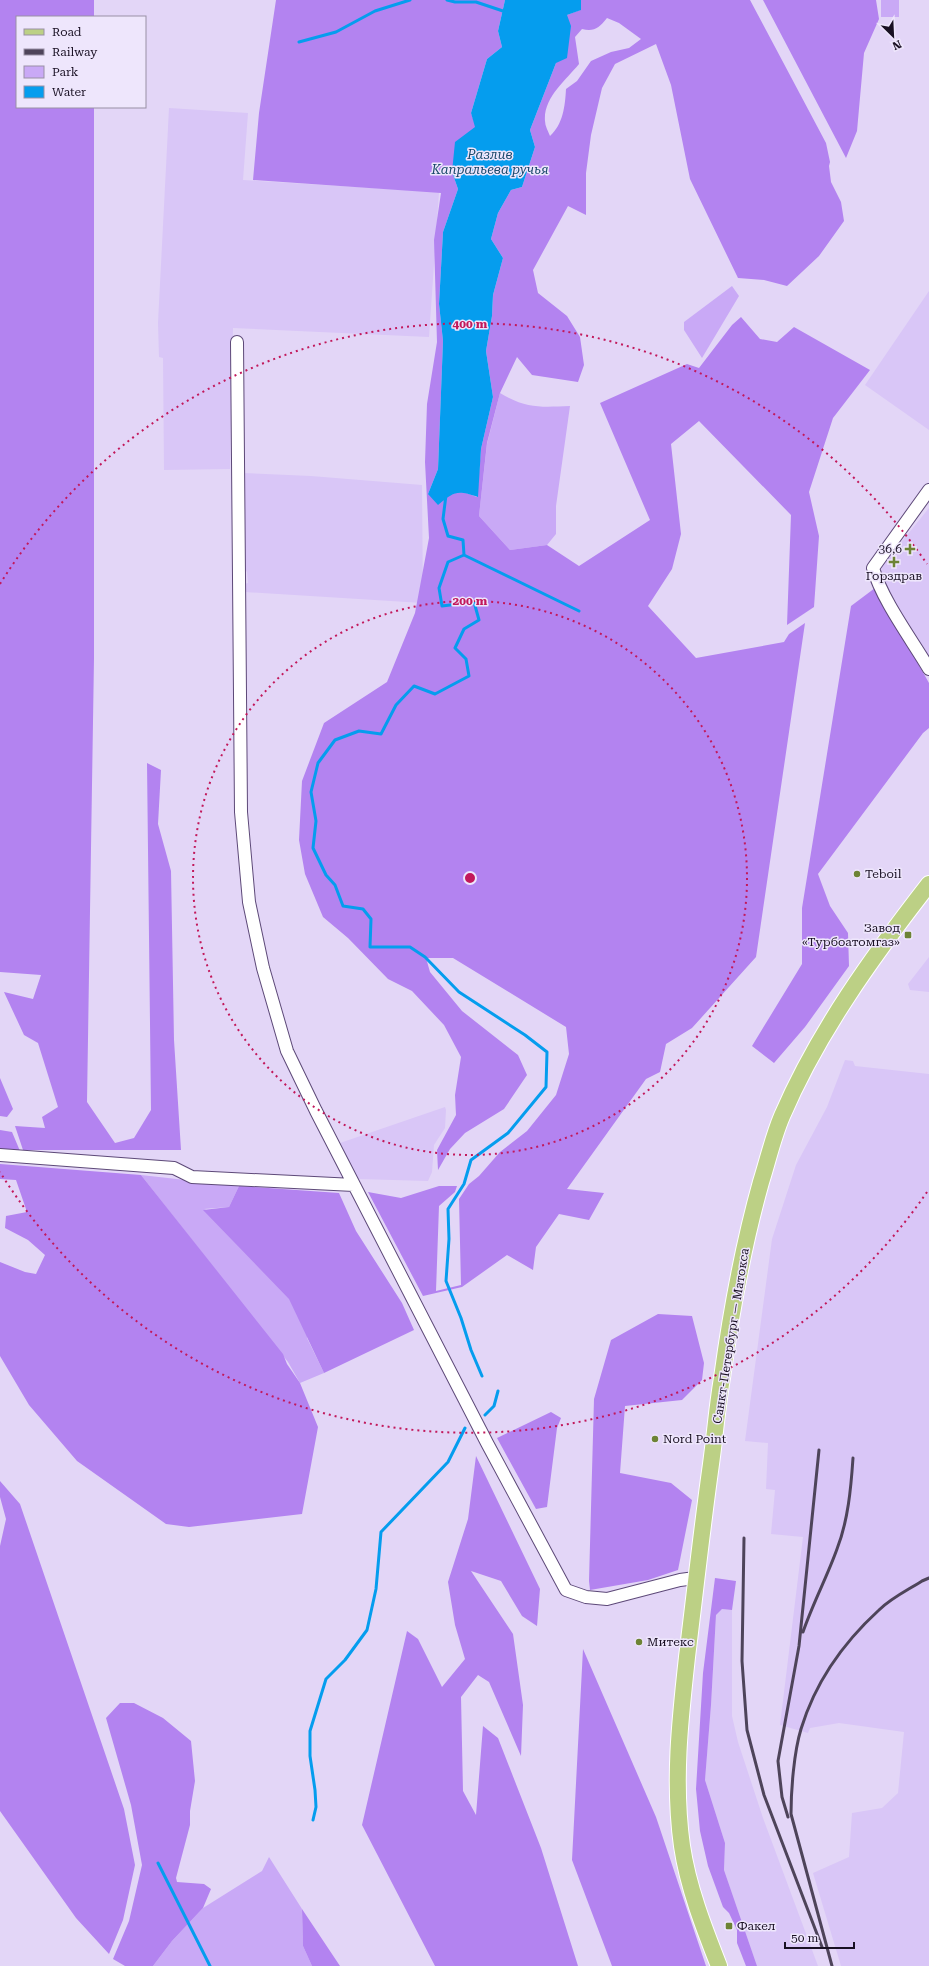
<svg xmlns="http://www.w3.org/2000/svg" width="929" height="1966" font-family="'Roboto Serif',serif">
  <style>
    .built { fill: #d9c6f7 }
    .green { fill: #c9a9f6 }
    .forest { fill: #b383f0; fill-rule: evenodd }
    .water { fill: #059dee }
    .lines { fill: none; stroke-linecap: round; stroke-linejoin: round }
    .stream { stroke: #059dee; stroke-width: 3 }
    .minor-casing { stroke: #5d4978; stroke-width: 14 }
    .major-casing { stroke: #fff; stroke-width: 18 }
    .minor { stroke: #fff; stroke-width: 12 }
    .major { stroke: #bcd085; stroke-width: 16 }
    .rail { stroke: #4e445a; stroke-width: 3 }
    .ring { fill: none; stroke: #c2185b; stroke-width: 2; stroke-dasharray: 2 4 }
    .poi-dot { fill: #6d8335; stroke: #eee6fc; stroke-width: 1.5 }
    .labels { text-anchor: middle; stroke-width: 3; stroke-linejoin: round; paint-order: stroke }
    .poi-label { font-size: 12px; fill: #191023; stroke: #eee6fc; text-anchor: start }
    .street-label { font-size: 12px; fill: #191023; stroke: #eee6fc }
    .water-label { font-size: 13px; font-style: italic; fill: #1a496b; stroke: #eee6fc }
    .centre { fill: #c2185b; stroke: #eee6fc; stroke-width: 2 }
    .ring-label { font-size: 12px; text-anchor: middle; font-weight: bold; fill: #c2185b; stroke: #eee6fc; stroke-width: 3; stroke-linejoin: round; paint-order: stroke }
  </style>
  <rect width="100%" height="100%" fill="#e3d6f7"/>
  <path class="built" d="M 169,108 L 248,113 L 243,180 L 439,192 L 429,337 L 233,328 L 230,469 L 164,470 L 163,358 L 159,357 L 158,323 Z
    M 929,291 L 929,430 L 865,385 Z
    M 243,473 L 311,476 L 422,485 L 423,603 L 245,592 L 244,584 L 248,583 L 247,572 L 245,570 Z
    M 929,508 L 929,662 L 885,588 L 881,577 L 882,566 Z
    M 929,957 L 929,992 L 910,990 L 908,984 Z
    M 845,1060 L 853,1061 L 855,1066 L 929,1074 L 929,1966 L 841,1966 L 813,1873 L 849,1857 L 852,1813 L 882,1808 L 898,1793 L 904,1732 L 839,1723 L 810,1728 L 808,1733 L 780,1725 L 803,1537 L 771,1534 L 775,1490 L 766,1489 L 768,1443 L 745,1441 L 772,1239 L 796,1165 L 827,1107 Z
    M 445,1107 L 446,1110 L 445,1128 L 434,1145 L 432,1172 L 428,1181 L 357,1179 L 340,1143 Z
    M 722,1609 L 732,1610 L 732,1716 L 738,1742 L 763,1818 L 818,1966 L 757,1966 L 724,1870 L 725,1843 L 705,1780 L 711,1705 L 716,1615 Z"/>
  <path class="green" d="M 881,0 L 899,0 L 899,17 L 881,17 Z
    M 732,286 L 739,296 L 702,358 L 684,330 L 684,322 Z
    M 500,393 C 527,409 541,407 570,406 L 556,506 L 556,534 L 547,545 L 510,550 L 479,516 L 487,444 Z
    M 141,1175 L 239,1186 L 229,1207 L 204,1209 L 307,1252 L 307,1338 L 324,1373 L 300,1383 L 288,1362 Z
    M 269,1857 L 302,1909 L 303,1946 L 312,1966 L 153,1966 L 172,1941 L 203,1908 L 262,1871 Z"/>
  <path class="forest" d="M 0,0 L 94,0 L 94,17 L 17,17 L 17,107 L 94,107 L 94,658 L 87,1102 L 115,1143 L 134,1138 L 151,1110 L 147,763 L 161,770 L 158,824 L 171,871 L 174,1040 L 181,1150 L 23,1150 L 15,1126 L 45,1128 L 42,1117 L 58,1107 L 38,1043 L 24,1035 L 4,992 L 33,999 L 41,975 L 0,972 Z
    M 276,0 L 505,0 L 498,31 L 502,47 L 487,59 L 471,113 L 476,127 L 452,172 L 458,189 L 443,232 L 439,304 L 443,341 L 438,469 L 428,494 L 449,495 L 461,491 L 477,497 L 481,449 L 493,397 L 486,351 L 492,316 L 493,295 L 503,258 L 491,239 L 498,213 L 511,190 L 522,187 L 535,147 L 530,130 L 556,63 L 567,15 L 580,10 L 581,0 L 750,0 L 826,143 L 830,162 L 829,166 L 831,182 L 841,202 L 844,221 L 819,256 L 787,286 L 764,280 L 738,278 L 690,179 L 671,85 L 656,44 L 615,64 L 602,88 L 591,135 L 586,173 L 586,215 L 568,206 L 533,270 L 538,293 L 567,316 L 580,337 L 584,365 L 578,382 L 532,375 L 517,357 L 500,393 L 487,443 L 479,516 L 510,550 L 547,545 L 579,566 L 650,520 L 600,403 L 687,364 L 699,368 L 732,325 L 741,317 L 760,339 L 777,342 L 794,327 L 870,370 L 833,418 L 809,492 L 819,536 L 814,607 L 787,625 L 791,515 L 699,421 L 671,444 L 681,534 L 672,569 L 648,606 L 696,658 L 784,642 L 789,634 L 805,623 L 756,957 L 692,1028 L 666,1044 L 660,1072 L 646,1079 L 567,1189 L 604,1193 L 589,1220 L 559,1214 L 536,1247 L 533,1270 L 507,1255 L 462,1287 L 423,1296 L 368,1192 L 401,1198 L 439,1186 L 457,1186 L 455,1192 L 439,1206 L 436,1291 L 461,1285 L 459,1199 L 469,1184 L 479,1176 L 500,1152 L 527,1131 L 556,1095 L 569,1054 L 566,1027 L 453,958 L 426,958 L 430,972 L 462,1011 L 518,1055 L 527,1075 L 504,1109 L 465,1133 L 450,1149 L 438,1170 L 437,1150 L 456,1115 L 455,1095 L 461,1057 L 444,1025 L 412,991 L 388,979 L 348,938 L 323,917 L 305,874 L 299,840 L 302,781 L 324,723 L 387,682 L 415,613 L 429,538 L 425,462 L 427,404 L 437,342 L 434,240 L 441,193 L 253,180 L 259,113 ZM 607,18 L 619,23 L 641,39 L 629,48 L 611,52 L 591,61 L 577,81 L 566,89 C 565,107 563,124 550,136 C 548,131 545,126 545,121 C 543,98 566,80 579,64 L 575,37 L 582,29 C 594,32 599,28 607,18 Z
    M 763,0 L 876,0 L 879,19 L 864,53 L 857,131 L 846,158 Z
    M 875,588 L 929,683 L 929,728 L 923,733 L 818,874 L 830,906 L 848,933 L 849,966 L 805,1027 L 774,1063 L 752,1046 L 802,964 L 802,908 L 851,606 Z
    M 0,1078 L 13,1109 L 7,1117 L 0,1116 Z
    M 0,1130 L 12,1132 L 20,1151 L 0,1149 Z
    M 0,1164 L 141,1175 L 283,1354 L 287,1364 L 300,1383 L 318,1427 L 302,1514 L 189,1527 L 166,1524 L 77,1461 L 29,1405 L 0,1356 L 0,1262 L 25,1272 L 36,1274 L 45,1255 L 28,1240 L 5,1228 L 6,1216 L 27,1212 L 16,1180 L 0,1179 Z
    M 239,1186 L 339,1193 L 356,1231 L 402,1303 L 414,1330 L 324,1373 L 289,1299 L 203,1210 L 229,1207 Z
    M 658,1314 L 692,1316 L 704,1363 L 702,1380 L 682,1400 L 625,1406 L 620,1473 L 671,1483 L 692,1500 L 678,1570 L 648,1580 L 590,1590 L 589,1581 L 594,1399 L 611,1340 Z
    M 551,1412 L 561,1418 L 557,1428 L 547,1507 L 536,1509 L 497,1438 Z
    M 476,1456 L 540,1589 L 537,1626 L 522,1616 L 501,1581 L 471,1571 L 513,1634 L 523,1705 L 521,1756 L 489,1682 L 478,1675 L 461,1697 L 463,1791 L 476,1815 L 483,1726 L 498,1738 L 541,1848 L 578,1966 L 435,1966 L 362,1825 L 407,1631 L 418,1639 L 442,1687 L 465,1659 L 455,1625 L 448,1582 L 468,1519 Z
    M 0,1481 L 20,1504 L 124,1809 L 135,1865 L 123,1920 L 109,1954 L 76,1918 L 0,1811 L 0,1546 L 6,1519 L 0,1497 Z
    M 715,1578 L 736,1581 L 732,1610 L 722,1609 L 716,1615 L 711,1705 L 705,1780 L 725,1843 L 724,1870 L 757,1966 L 746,1966 L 737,1943 L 737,1930 L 729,1913 L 723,1907 L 708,1866 L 700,1831 L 696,1789 L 703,1673 Z
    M 583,1649 L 656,1817 L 706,1966 L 612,1966 L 572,1860 Z
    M 120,1703 L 134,1703 L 163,1718 L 191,1741 L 195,1781 L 190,1811 L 190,1825 L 176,1878 L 177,1882 L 204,1884 L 211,1889 L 203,1908 L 172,1941 L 153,1966 L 125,1966 L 113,1959 L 129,1921 L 142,1865 L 131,1805 L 106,1718 Z
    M 302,1909 L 340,1966 L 312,1966 L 303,1946 Z"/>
  <path class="water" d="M 505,0 L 581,0 L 581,10 L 567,15 L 571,26 L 567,58 L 556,63 L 530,130 L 535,147 L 522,187 L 511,190 L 498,213 L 491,239 L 503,258 L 493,295 L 492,316 L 486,351 L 493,397 L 481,449 L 478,497 C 457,490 455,491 438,505 L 428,494 L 438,469 L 443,341 L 439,304 L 443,232 L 458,189 L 452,172 L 455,142 L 475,127 L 471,113 L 487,59 L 502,47 L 498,31 Z"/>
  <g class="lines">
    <path class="stream" d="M 447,0 L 455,2 L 476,2 L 503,11
      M 299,42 L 336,32 L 375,11 L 410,0
      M 446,495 L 443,519 L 448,536 L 463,540 L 464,555 L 448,562 L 439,588 L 442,606 L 474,602 L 479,620 L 464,629 L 455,648 L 466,659 L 469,676 L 435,694 L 414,686 L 396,705 L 381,734 L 359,731 L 335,740 L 318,763 L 311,792 L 316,821 L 313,848 L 326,875 L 335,885 L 343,906 L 363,909 L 371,919 L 370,947 L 410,947 L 425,957 L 459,992 L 525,1035 L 547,1052 L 546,1087 L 508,1133 L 471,1160 L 464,1184 L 448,1209 L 449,1239 L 446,1281 L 461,1318 L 471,1350 L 482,1376
      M 464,555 L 579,611
      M 485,1415 L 494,1406 L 498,1391
      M 313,1820 L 316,1807 L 315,1790 L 310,1756 L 310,1731 L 326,1679 L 345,1660 L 367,1630 L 376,1589 L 381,1532 L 448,1462 L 465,1428
      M 158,1863 L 210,1966"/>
    <defs>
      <path id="minor" d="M 237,342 L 241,812 L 249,902 L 263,968 L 287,1051 L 316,1111 L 487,1443 L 566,1590 L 586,1597 L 607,1599 L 680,1580 L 695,1578
        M 929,490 L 873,568 C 882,600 912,640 929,669
        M 0,1155 L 174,1168 L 192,1177 L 354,1185"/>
      <path id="major" d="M 719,1966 C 704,1928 688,1887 682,1846 C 673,1782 680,1720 687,1657 C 695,1592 702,1528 711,1464 C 715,1435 717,1407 722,1378 C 731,1312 743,1246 761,1182 C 768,1160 773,1137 782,1116 C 818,1032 873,956 929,884"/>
    </defs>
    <use href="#minor" class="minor-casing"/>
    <use href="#major" class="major-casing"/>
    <use href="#minor" class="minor"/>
    <use href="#major" class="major"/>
    <path class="rail" d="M 744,1538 L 742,1661 L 747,1730 L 764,1795 L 822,1947
      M 803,1632 C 813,1603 827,1577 837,1549 C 848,1521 851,1488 853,1458
      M 788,1817 L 782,1797 L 778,1761 L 799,1646 L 819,1450
      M 832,1966 L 791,1814 C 791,1790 794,1752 801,1729 C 815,1683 844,1642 879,1610 C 891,1598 908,1590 922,1581 L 929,1578"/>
  </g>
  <g class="ring">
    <circle cx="470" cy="878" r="277"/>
    <path d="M927 1192A554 554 0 0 1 0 1172M0 584A554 554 0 0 1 927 564"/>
  </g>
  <g class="poi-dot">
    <path d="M908 543h4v4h4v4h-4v4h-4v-4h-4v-4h4z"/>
    <path d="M892 556h4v4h4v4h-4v4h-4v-4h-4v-4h4z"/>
    <circle cx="857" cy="874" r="4"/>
    <rect x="904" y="931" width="8" height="8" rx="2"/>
    <circle cx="655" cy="1439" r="4"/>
    <circle cx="639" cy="1642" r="4"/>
    <rect x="725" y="1922" width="8" height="8" rx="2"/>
  </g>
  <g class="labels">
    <g class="poi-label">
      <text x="902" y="553" text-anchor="end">36,6</text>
      <text x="894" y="580" text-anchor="middle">Горздрав</text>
      <text x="865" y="878">Teboil</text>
      <text x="900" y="932" text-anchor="end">Завод<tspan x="900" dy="14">«Турбоатомгаз»</tspan></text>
      <text x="663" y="1443">Nord Point</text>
      <text x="647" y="1646">Митекс</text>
      <text x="737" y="1930">Факел</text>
    </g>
    <g class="street-label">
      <text transform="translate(731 1336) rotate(-81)" y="4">Санкт-Петербург — Матокса</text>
    </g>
    <g class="water-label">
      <text x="490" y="159">Разлив<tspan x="490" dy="15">Капральева ручья</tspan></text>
    </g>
  </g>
  <circle cx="470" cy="878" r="6" class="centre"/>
  <g class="ring-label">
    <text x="470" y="328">400 m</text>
    <text x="470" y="605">200 m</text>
  </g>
  <rect x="16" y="16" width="130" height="92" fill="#eee6fc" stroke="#9990a5"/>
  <rect x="24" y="29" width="20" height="6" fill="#bcd085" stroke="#9990a5"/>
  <text x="52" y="36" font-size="12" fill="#191023">Road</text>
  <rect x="24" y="49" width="20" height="6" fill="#4e445a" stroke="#9990a5"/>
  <text x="52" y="56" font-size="12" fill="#191023">Railway</text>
  <rect x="24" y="66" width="20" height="12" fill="#c9a9f6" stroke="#9990a5"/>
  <text x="52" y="76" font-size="12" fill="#191023">Park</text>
  <rect x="24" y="86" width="20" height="12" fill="#059dee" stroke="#9990a5"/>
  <text x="52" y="96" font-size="12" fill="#191023">Water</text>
  <g transform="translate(893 36) rotate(156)" stroke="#eee6fc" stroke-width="3" paint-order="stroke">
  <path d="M0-3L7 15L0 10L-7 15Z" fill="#191023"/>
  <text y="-6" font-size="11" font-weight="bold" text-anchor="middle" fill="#191023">N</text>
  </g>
  <path d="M785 1942v6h69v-6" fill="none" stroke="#191023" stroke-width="2"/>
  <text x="791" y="1942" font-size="12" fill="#191023" stroke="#eee6fc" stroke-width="3" paint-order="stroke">50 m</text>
</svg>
